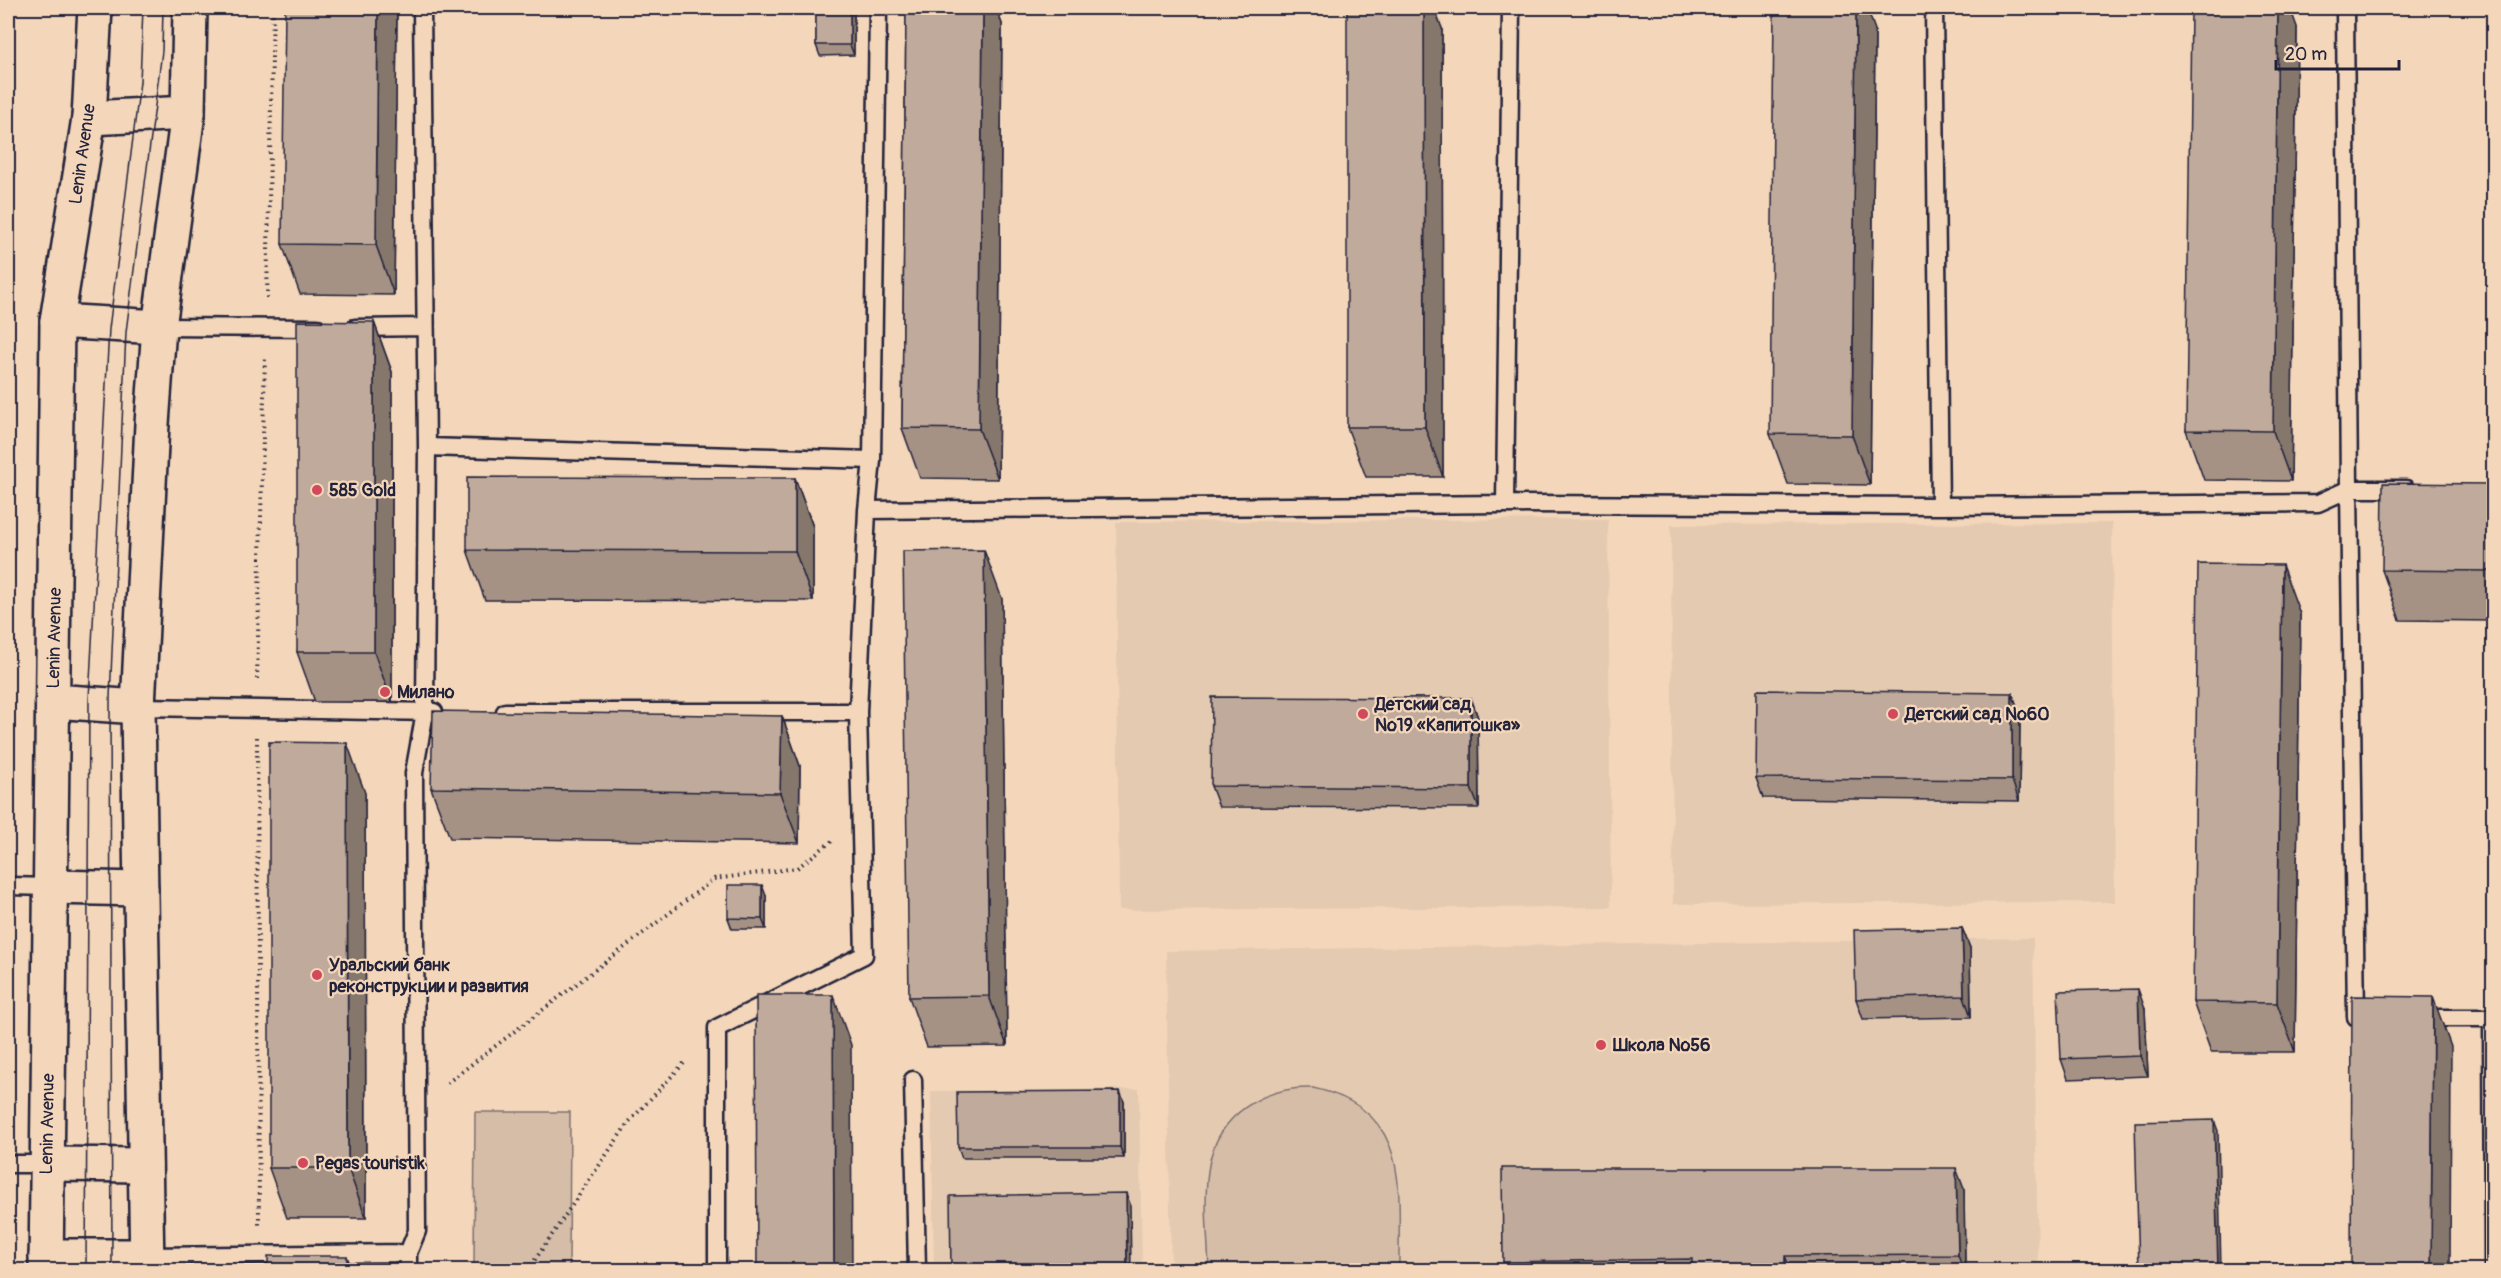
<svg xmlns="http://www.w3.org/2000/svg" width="2501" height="1278" font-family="Pangolin,sans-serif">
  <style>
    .built { fill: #e4cab1 }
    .green { fill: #d6bda7; stroke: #7c7071; stroke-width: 1.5 }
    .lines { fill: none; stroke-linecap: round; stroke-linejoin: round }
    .service-casing { stroke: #22223b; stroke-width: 21 }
    .minor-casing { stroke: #22223b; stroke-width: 38 }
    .primary-casing { stroke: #22223b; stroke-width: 38 }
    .path { stroke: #22223b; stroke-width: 4; stroke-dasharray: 1.5 4.5; stroke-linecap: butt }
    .service { stroke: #f4d7ba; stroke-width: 16 }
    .minor { stroke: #f4d7ba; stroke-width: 33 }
    .primary { stroke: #f4d7ba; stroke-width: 33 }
    .tram { stroke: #22223b; stroke-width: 1.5 }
    .wall { fill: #a59285; stroke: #22223b; stroke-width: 1.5 }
    .shaded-wall { fill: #86776c; stroke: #22223b; stroke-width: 1.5 }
    .building { fill: #c0aa9b; stroke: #22223b; stroke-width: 1.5 }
    .poi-dot { fill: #d1495b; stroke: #f4d7ba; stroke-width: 2 }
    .labels { text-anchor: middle; stroke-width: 4.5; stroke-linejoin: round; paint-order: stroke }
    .street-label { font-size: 18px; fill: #22223b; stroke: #f4d7ba }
    .poi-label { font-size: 18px; font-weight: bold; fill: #22223b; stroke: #f4d7ba; text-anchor: start }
  </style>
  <rect width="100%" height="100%" fill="#f4d7ba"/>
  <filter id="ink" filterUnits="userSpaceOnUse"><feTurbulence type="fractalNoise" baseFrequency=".0167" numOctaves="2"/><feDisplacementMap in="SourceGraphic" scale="12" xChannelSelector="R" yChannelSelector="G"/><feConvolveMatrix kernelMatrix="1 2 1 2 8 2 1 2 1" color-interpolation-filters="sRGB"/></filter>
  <g filter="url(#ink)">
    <path class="built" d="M 1608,519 L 1611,907 L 1119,910 L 1116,522 Z
      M 2112,523 L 2115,902 L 1673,904 L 1671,525 Z
      M 2033,938 L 2038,1270 L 1171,1270 L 1166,951 Z
      M 1139,1089 L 1142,1270 L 934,1270 L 931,1091 Z"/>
    <path class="green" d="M 1313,1088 C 1414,1110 1398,1190 1399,1270 L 1209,1270 C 1208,1236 1203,1199 1209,1165 C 1218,1114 1265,1086 1313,1088 Z
      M 475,1112 L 570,1112 L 569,1270 L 474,1270 Z"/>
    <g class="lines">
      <defs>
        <path id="service" d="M 1934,8 L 1940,506
          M 159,327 L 318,328
          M 355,328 L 425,327
          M 427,447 L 872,460
          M 1505,504 L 1511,8
          M 867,510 L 1505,504 L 1940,506 L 2318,503 L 2349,489 L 2345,8
          M 138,707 L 434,712
          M 505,712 L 858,712
          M 8,886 L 51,887
          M 2356,1017 L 2349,489 L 2406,489
          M 2418,1018 L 2492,1018 L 2493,1270
          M 913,1080 L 917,1270
          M 8,1164 L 47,1164
          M 147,1256 L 408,1253
          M 408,1270 L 408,1253 L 417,1231 L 414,773 L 425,712 L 427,447 L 422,8
          M 717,1270 L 717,1028 L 864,955 L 858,712 L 867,510 L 872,460 L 878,8"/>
        <path id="minor" d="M 89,118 L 188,113
          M 57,321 L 159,327
          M 53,701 L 138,707
          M 51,887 L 141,889
          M 47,1164 L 145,1165
          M 46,1256 L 147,1256"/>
        <path id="primary" d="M 46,1270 L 57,321 L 89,118 L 95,8
          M 147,1270 L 138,707 L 152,424 L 159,327 L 188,113 L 190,8"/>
      </defs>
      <use href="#service" class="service-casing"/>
      <use href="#minor" class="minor-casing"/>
      <use href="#primary" class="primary-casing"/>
      <path class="path" d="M 267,298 L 273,8
        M 257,679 L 265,356
        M 257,737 L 259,1225
        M 447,1083 L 714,879 L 797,868 L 832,841
        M 528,1270 L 628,1123 L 686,1061"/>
      <use href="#service" class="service"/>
      <use href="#minor" class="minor"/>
      <use href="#primary" class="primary"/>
      <path class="tram" d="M 86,1270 L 89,699 L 109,329 L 140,82 L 143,8
        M 112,1270 L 110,698 L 126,332 L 162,51 L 163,8"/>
    </g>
    <path class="wall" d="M 397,8 L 394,295 L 300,294 L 282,244 Z
      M 816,8 L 854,8 L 854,55 L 820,56 L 816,45 Z
      M 906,8 L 996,8 L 1002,24 L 998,479 L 920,478 L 902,428 Z
      M 2297,27 L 2291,481 L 2204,480 L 2186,430 Z
      M 1442,28 L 1443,477 L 1366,477 L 1347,427 Z
      M 1875,30 L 1870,485 L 1788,484 L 1770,434 Z
      M 374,322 L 392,372 L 392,702 L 315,702 L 297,652 Z
      M 795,478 L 813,527 L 813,601 L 485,600 L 467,550 Z
      M 2493,484 L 2493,621 L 2400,620 L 2382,570 Z
      M 1002,599 L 1007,1046 L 927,1047 L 909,997 Z
      M 2300,614 L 2295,1052 L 2211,1052 L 2193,1002 Z
      M 2012,693 L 2020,714 L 2019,801 L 1763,798 L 1756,778 Z
      M 1471,698 L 1478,718 L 1479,808 L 1219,807 L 1211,786 Z
      M 782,716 L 800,766 L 799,843 L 450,838 L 431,788 Z
      M 365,793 L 366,1218 L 287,1218 L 269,1168 Z
      M 766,896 L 766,929 L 732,929 L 728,918 Z
      M 1962,928 L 1970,948 L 1971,1017 L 1863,1019 L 1856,999 Z
      M 2145,1009 L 2148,1076 L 2068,1079 L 2061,1059 Z
      M 1124,1102 L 1124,1158 L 962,1158 L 958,1147 Z
      M 1964,1189 L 1965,1270 L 1506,1270 L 1503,1262 Z"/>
    <path class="shaded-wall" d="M 378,8 L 397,8 L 394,295 L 376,245 Z
      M 850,8 L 854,8 L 854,55 L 850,45 Z
      M 983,8 L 996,8 L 1002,24 L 998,479 L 979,429 Z
      M 1424,8 L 1434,8 L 1442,28 L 1443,477 L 1425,427 Z
      M 1856,8 L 1867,8 L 1875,30 L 1870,485 L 1852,435 Z
      M 2278,8 L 2290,8 L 2297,27 L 2291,481 L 2273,431 Z
      M 374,322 L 392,372 L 392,702 L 374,652 Z
      M 795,478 L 813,527 L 813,601 L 795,551 Z
      M 984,550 L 1002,599 L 1007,1046 L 989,996 Z
      M 2282,565 L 2300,614 L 2295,1052 L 2277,1003 Z
      M 2012,693 L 2020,714 L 2019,801 L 2012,780 Z
      M 1471,698 L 1478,718 L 1479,808 L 1471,788 Z
      M 782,716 L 800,766 L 799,843 L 780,793 Z
      M 347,743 L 365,793 L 366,1218 L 348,1168 Z
      M 762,885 L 766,896 L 766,929 L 762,919 Z
      M 1962,928 L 1970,948 L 1971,1017 L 1964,996 Z
      M 2138,989 L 2145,1009 L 2148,1076 L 2140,1056 Z
      M 833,995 L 851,1045 L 852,1270 L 834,1270 Z
      M 2433,997 L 2451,1047 L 2450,1270 L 2431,1270 Z
      M 1120,1091 L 1124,1102 L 1124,1158 L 1120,1147 Z
      M 2214,1120 L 2218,1131 L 2221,1270 L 2218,1270 Z
      M 1956,1168 L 1964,1189 L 1965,1270 L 1963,1270 L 1958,1255 Z
      M 1126,1193 L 1130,1204 L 1131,1270 L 1127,1270 Z
      M 347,1256 L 352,1270 L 347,1270 Z
      M 1785,1256 L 1791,1270 L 1785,1270 Z"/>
    <path class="building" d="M 285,8 L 378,8 L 376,245 L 282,244 Z
      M 816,8 L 850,8 L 850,45 L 816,45 Z
      M 906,8 L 983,8 L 979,429 L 902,428 Z
      M 1347,8 L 1424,8 L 1425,427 L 1347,427 Z
      M 1774,8 L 1856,8 L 1852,435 L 1770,434 Z
      M 2191,8 L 2278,8 L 2273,431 L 2186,430 Z
      M 297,321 L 374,322 L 374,652 L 297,652 Z
      M 467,477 L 795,478 L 795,551 L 467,550 Z
      M 2383,483 L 2493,484 L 2493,571 L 2382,570 Z
      M 984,550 L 989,996 L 909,997 L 903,551 Z
      M 2198,564 L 2282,565 L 2277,1003 L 2193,1002 Z
      M 1757,690 L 2012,693 L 2012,780 L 1756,778 Z
      M 1212,697 L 1471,698 L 1471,788 L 1211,786 Z
      M 433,711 L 782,716 L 780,793 L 431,788 Z
      M 269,742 L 347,743 L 348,1168 L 269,1168 Z
      M 728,885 L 762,885 L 762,919 L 728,918 Z
      M 1962,928 L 1964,996 L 1856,999 L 1854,930 Z
      M 2138,989 L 2140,1056 L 2061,1059 L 2058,991 Z
      M 756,995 L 833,995 L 834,1270 L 757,1270 Z
      M 2352,996 L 2433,997 L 2431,1270 L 2351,1270 Z
      M 1120,1091 L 1120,1147 L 958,1147 L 957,1092 Z
      M 2214,1120 L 2218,1270 L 2139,1270 L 2135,1122 Z
      M 1502,1168 L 1956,1168 L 1958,1255 L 1785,1256 L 1785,1270 L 1692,1270 L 1692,1259 L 1503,1262 Z
      M 1126,1193 L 1127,1270 L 951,1270 L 950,1196 Z
      M 268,1256 L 347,1256 L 347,1270 L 268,1270 Z"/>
  </g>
  <g class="poi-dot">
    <circle cx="317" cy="490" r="6"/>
    <circle cx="385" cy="692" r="6"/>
    <circle cx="1363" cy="714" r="6"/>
    <circle cx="1893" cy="714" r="6"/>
    <circle cx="317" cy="975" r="6"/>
    <circle cx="1601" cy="1045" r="6"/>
    <circle cx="303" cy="1163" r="6"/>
  </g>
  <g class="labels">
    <g class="street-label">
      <text transform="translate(82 154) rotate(-82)" y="6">Lenin Avenue</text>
      <text transform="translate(54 638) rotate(-89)" y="6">Lenin Avenue</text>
      <text transform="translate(47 1124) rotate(-89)" y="6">Lenin Avenue</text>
    </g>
    <g class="poi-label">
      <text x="329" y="496">585 Gold</text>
      <text x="397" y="698">Милано</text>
      <text x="1375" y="710">Детский сад<tspan x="1375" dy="21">№19 «Капитошка»</tspan></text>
      <text x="1905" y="720">Детский сад №60</text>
      <text x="329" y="971">Уральский банк<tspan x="329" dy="21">реконструкции и развития</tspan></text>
      <text x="1613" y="1051">Школа №56</text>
      <text x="315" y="1169">Pegas touristik</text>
    </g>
  </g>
  <rect width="2501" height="1278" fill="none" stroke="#f4d7ba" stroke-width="30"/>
  <rect x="15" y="15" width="2471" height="1248" fill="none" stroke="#22223b" stroke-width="2" filter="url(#ink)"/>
  <path d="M2276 60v9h123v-9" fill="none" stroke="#22223b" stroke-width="3"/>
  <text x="2285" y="60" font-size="18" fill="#22223b" stroke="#f4d7ba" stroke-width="4.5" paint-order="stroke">20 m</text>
</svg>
